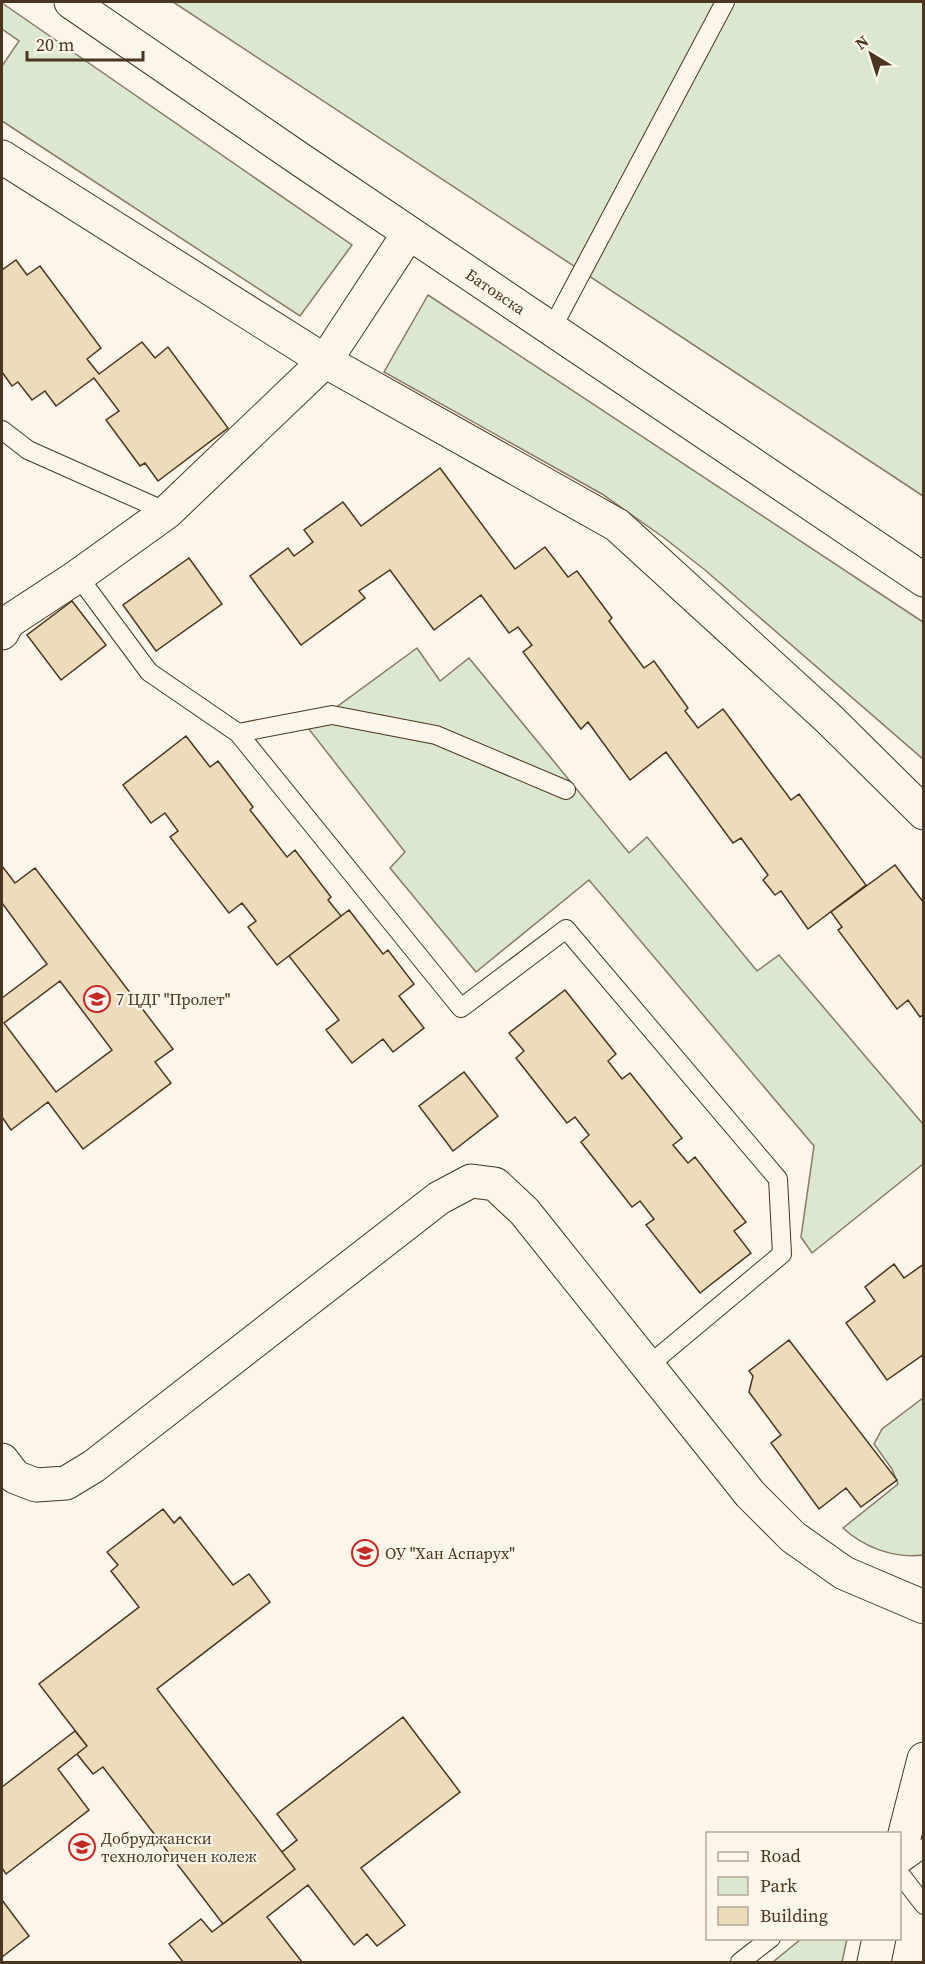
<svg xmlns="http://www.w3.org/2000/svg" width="925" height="1964" font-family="'Source Serif 4',serif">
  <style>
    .green { fill: #dce7d0; stroke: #887966; stroke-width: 1.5 }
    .building { fill: #ecdcbc; stroke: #4a3520; stroke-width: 1.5; fill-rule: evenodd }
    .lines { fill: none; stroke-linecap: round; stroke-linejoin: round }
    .lane-casing { stroke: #4a3520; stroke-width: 20 }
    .street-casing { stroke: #4a3520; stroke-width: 35 }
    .secondary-casing { stroke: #4a3520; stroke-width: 35 }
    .lane { stroke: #fbf6e9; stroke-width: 18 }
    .street { stroke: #fbf6e9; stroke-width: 33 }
    .secondary { stroke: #fbf6e9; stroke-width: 33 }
    .labels { text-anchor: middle; stroke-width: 4.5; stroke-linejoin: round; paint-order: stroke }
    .street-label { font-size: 16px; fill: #4a3520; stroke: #fbf6e9 }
    .poi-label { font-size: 16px; fill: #4a3520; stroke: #fbf6e9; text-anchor: start }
  </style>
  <rect width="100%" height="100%" fill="#fbf6e9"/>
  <path class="green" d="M 173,2 L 923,2 L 923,496 Z
    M 2,3 L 352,245 L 300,316 L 2,121 L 2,66 L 19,41 L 2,29 Z
    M 428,295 L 923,622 L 923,759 L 705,570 L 663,537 L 602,494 L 384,372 Z
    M 417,648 L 440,681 L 469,658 L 629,853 L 647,837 L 757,971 L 779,955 L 923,1124 L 923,1164 L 812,1253 L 801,1237 L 814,1146 L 589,880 L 476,972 L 390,868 L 405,852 L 308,728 Z
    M 923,1398 L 923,1555 C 895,1559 863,1547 843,1528 L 898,1484 L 892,1469 L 874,1444 L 882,1429 Z
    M 801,1939 L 847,1939 L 842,1962 L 773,1962 Z"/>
  <path class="building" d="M 16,260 L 27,275 L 40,266 L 101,348 L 87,359 L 99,374 L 142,342 L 155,358 L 168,347 L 228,428 L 158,481 L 145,463 L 140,466 L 106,420 L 119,411 L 94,378 L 56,406 L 45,391 L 32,400 L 18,382 L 12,386 L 2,372 L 2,270 Z
    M 440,468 L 515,569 L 545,547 L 568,577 L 577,571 L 612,618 L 609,621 L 644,668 L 654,661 L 688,708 L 685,711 L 698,728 L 723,709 L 791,800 L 799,794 L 866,885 L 808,929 L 781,891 L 775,895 L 763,880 L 768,875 L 741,838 L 733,843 L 666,752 L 630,780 L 588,722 L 581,729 L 523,652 L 532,645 L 518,627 L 509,633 L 481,595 L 434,630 L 390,570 L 359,591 L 365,598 L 301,645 L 250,576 L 288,548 L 294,556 L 313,542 L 304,530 L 343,502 L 361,526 Z
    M 189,558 L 222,604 L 156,651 L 123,605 Z
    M 72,601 L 106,645 L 61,680 L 27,635 Z
    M 186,736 L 210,767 L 218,761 L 253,807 L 250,810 L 287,857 L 295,850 L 331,897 L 328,900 L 341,916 L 277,965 L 248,927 L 256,921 L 242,903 L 229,913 L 170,837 L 178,831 L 165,813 L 151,823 L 123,785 Z
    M 895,865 L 924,903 L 924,1014 L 920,1017 L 908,1000 L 897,1009 L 838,930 L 842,927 L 831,912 Z
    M 2,866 L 15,883 L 35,868 L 173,1049 L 155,1062 L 171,1083 L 83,1149 L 48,1102 L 11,1130 L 2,1117 L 2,998 L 47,964 L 2,903 ZM 60,981 L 112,1050 L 56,1092 L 4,1023 Z
    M 349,910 L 383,954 L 388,950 L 414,984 L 399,996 L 424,1028 L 393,1052 L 383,1039 L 352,1063 L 326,1030 L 339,1020 L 289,956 Z
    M 565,990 L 616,1054 L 608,1061 L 622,1079 L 630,1073 L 682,1138 L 673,1145 L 688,1163 L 695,1157 L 746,1222 L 734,1231 L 751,1253 L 700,1293 L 646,1225 L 654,1219 L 640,1201 L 632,1207 L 581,1142 L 589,1135 L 575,1117 L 567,1123 L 516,1058 L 524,1051 L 509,1033 Z
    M 464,1072 L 498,1116 L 453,1151 L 419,1106 Z
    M 894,1264 L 904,1278 L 924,1264 L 924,1354 L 887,1380 L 846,1323 L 875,1301 L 865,1287 Z
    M 789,1340 L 897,1480 L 861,1507 L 846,1488 L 819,1509 L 771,1443 L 781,1435 L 749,1392 L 753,1376 L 749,1371 Z
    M 163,1509 L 174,1523 L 180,1517 L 233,1585 L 249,1574 L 270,1602 L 157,1689 L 295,1869 L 223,1924 L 103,1767 L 93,1774 L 77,1754 L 87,1746 L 39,1684 L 139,1607 L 111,1571 L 118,1565 L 107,1552 Z
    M 403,1717 L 460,1792 L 361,1868 L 405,1925 L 377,1946 L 367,1934 L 354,1945 L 308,1885 L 267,1917 L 302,1962 L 183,1962 L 169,1944 L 201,1919 L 212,1932 L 295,1869 L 282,1852 L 297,1840 L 277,1814 Z
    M 75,1731 L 87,1746 L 58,1769 L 89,1810 L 6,1874 L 2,1868 L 2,1787 Z
    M 2,1900 L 29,1936 L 2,1957 Z"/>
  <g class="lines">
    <defs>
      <path id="lane" d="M 551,330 L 725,2
        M 2,430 L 28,450 L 167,512
        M 78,576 L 149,672 L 238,733 L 461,1008 L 566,929 L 778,1179 L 782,1254 L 649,1365
        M 238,733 L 332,715 L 436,735 L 566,790
        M 900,1865 L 924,1848
        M 900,1874 L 924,1905
        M 740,1962 L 771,1938"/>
      <path id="street" d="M 2,157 L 325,361 L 617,525 L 828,718 L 924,813
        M 2,633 L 8,622 L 78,576 L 167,512 L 325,361 L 409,233
        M 2,1460 L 15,1477 L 36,1485 L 66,1483 L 94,1466 L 439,1198 L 471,1181 L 495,1184 L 524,1211 L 750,1494 L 793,1537 L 844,1573 L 924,1607
        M 900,1853 L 924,1759
        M 874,1962 L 879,1938"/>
      <g id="secondary">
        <path id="s1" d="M 71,2 L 301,160 L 924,580"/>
      </g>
    </defs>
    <use href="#lane" class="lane-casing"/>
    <use href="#street" class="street-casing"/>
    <use href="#secondary" class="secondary-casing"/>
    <use href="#lane" class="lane"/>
    <use href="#street" class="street"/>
    <use href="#secondary" class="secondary"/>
  </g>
  <defs>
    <symbol id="school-ring" viewBox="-11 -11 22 22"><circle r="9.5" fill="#fbf6e9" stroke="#c62828" stroke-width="1.5"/><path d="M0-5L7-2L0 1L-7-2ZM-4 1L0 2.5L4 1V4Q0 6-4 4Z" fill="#c62828"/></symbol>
    <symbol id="university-ring" viewBox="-11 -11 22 22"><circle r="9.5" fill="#fbf6e9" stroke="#c62828" stroke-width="1.5"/><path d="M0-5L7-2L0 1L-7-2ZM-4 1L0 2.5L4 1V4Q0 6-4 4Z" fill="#c62828"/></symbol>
  </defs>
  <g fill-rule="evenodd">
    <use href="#school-ring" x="82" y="984" width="30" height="30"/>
    <use href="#school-ring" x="350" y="1538" width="30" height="30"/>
    <use href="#university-ring" x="67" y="1832" width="30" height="30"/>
  </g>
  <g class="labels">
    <g class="street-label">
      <text dy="6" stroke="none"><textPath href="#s1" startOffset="514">Батовска</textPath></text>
    </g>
    <g class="poi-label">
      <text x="116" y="1005">7 ЦДГ "Пролет"</text>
      <text x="385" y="1559">ОУ "Хан Аспарух"</text>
      <text x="101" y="1844">Добруджански<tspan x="101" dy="18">технологичен колеж</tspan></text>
    </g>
  </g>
  <rect width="925" height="1964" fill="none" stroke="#4a3520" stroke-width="6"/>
  <rect x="706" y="1832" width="195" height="108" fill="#fbf6e9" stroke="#b4a999" stroke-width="1.5"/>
  <rect x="718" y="1852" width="30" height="9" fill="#fbf6e9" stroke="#b4a999" stroke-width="1.5"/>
  <text x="760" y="1862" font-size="18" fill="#4a3520">Road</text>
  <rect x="718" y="1877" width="30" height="18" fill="#dce7d0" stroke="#b4a999" stroke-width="1.5"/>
  <text x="760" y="1892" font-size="18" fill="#4a3520">Park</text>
  <rect x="718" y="1907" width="30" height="18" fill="#ecdcbc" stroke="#b4a999" stroke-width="1.5"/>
  <text x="760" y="1922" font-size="18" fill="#4a3520">Building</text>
  <g transform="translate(871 54) rotate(322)" stroke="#fbf6e9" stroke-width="4.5" paint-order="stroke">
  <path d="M0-4.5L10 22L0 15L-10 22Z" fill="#4a3520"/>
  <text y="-9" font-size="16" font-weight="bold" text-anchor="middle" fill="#4a3520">N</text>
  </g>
  <path d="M27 51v9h116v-9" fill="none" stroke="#4a3520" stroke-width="3"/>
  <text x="36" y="51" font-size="18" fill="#4a3520" stroke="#fbf6e9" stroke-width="4.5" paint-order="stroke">20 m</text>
</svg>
